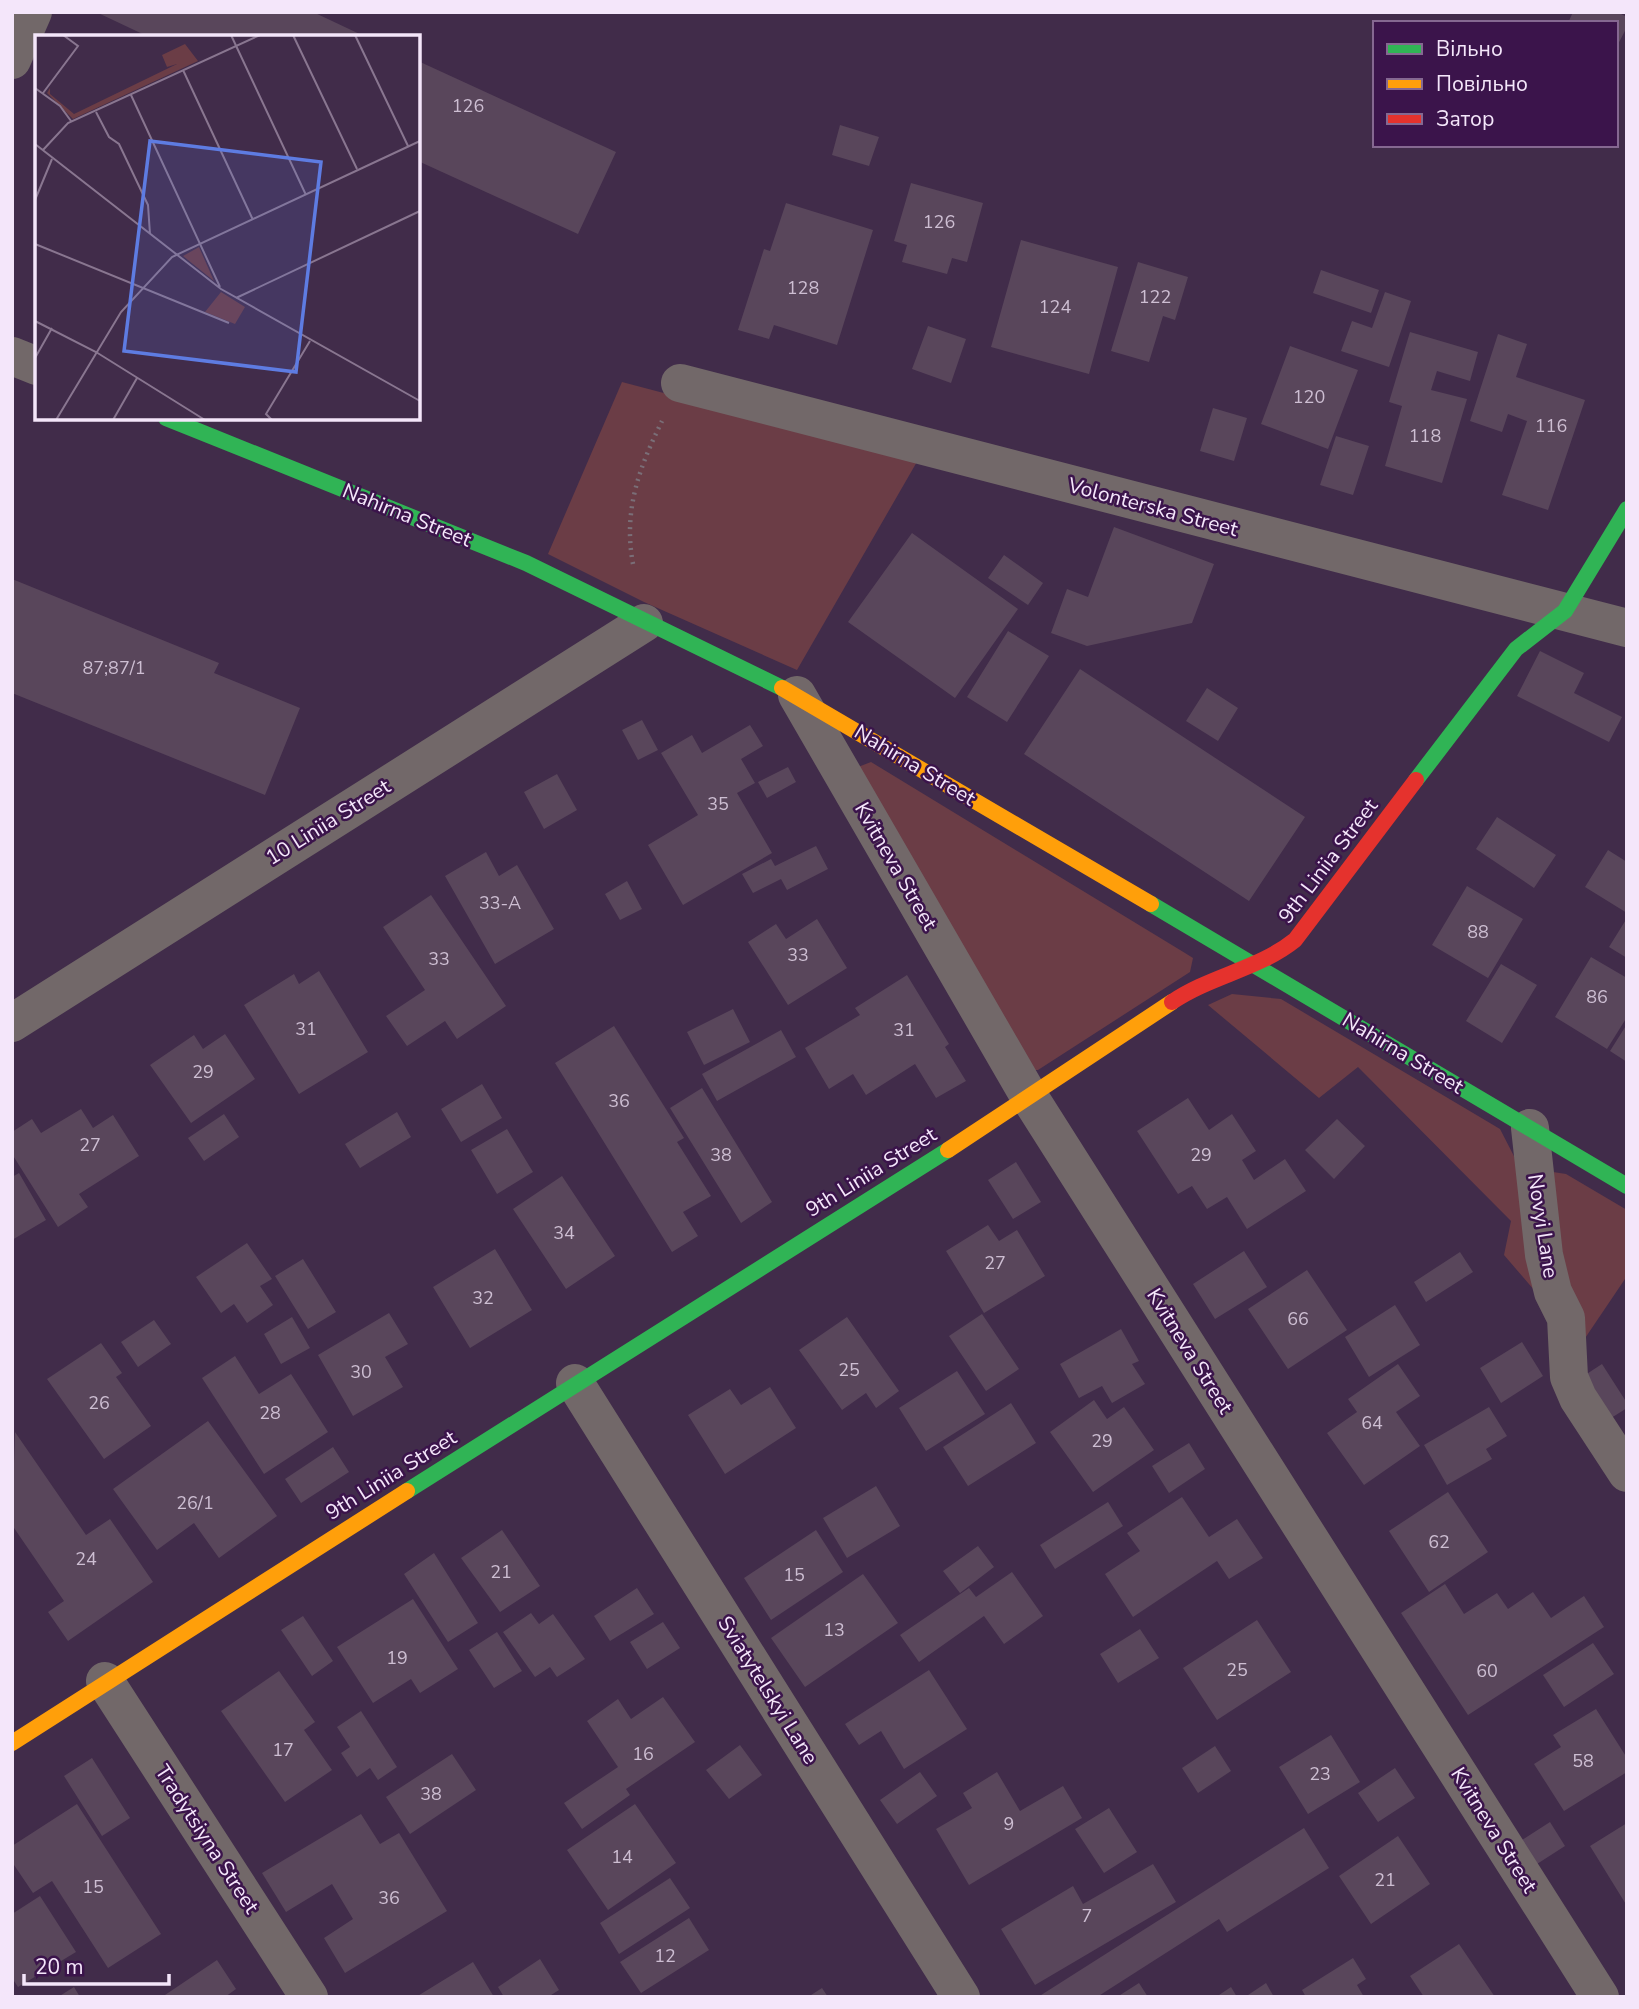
<svg xmlns="http://www.w3.org/2000/svg" width="1639" height="2009" font-family="'Nunito Sans',sans-serif">
  <style>
    .green { fill: #6b3d46 }
    .building { fill: #59465b }
    .lines { fill: none; stroke-linecap: round; stroke-linejoin: round }
    .path { stroke: #7a6e77; stroke-width: 4.5; stroke-dasharray: 2 5; stroke-linecap: butt }
    .street { stroke: #726869; stroke-width: 38 }
    .fast { stroke: #30b455; stroke-width: 16 }
    .slow { stroke: #ff9f0a; stroke-width: 16 }
    .jam { stroke: #e5322d; stroke-width: 16 }
    .labels { text-anchor: middle; stroke-width: 5; stroke-linejoin: round; paint-order: stroke }
    .number-label { font-size: 18px; fill: #cdbed2 }
    .street-label { font-size: 21px; fill: #f4e6fa; stroke: #3b144b }
    .inset-road { fill: none; stroke: #897690; stroke-width: 2 }
    .view { fill: #5e7ce2; fill-opacity: 0.15; stroke: #5e7ce2; stroke-width: 3.5 }
    .inset-edge { fill: none; stroke: #f4e6fa; stroke-width: 3.5 }
  </style>
  <rect width="100%" height="100%" fill="#412c4a"/>
  <path class="green" d="M 622,382 L 918,460 L 797,670 L 644,602 L 548,554 Z
    M 871,762 L 1185,953 L 1193,958 L 1190,972 L 1038,1070 L 1030,1070 L 858,767 Z
    M 1232,994 L 1281,999 L 1500,1129 L 1518,1164 L 1547,1305 L 1504,1255 L 1511,1221 L 1358,1067 L 1319,1098 L 1208,1005 Z
    M 1553,1172 L 1566,1174 L 1627,1210 L 1627,1276 L 1573,1356 L 1559,1286 Z"/>
  <path class="building" d="M 96,12 L 313,12 L 366,37 L 149,37 Z
    M 1573,12 L 1617,12 L 1627,17 L 1627,27 L 1616,48 L 1616,23 L 1568,23 Z
    M 418,61 L 616,152 L 578,234 L 418,161 Z
    M 840,125 L 879,137 L 869,166 L 832,155 Z
    M 911,183 L 983,203 L 967,262 L 952,258 L 947,274 L 902,262 L 907,245 L 894,241 Z
    M 786,203 L 873,230 L 837,345 L 774,325 L 769,339 L 738,330 L 764,249 L 770,251 Z
    M 1021,240 L 1118,267 L 1089,374 L 991,347 Z
    M 1138,262 L 1188,277 L 1175,320 L 1163,316 L 1149,362 L 1111,351 Z
    M 1321,270 L 1379,290 L 1371,313 L 1313,293 Z
    M 1385,292 L 1411,301 L 1389,367 L 1341,351 L 1352,321 L 1372,328 Z
    M 928,326 L 966,339 L 951,383 L 912,369 Z
    M 1410,332 L 1478,352 L 1470,381 L 1437,371 L 1431,390 L 1467,399 L 1442,483 L 1385,466 L 1402,406 L 1389,402 Z
    M 1498,334 L 1527,344 L 1516,377 L 1585,400 L 1548,510 L 1502,495 L 1527,421 L 1508,414 L 1502,432 L 1470,421 Z
    M 1290,346 L 1358,370 L 1328,449 L 1261,424 Z
    M 1213,408 L 1247,418 L 1234,461 L 1200,451 Z
    M 1336,436 L 1369,446 L 1353,495 L 1320,485 Z
    M 1114,527 L 1214,564 L 1192,623 L 1087,646 L 1051,633 L 1067,589 L 1088,597 Z
    M 912,533 L 1018,609 L 955,698 L 848,622 Z
    M 1004,555 L 1043,583 L 1028,605 L 988,578 Z
    M 12,579 L 219,663 L 214,673 L 300,708 L 265,795 L 12,693 Z
    M 1008,631 L 1049,656 L 1007,722 L 967,697 Z
    M 1540,651 L 1584,673 L 1574,693 L 1622,717 L 1609,742 L 1517,696 Z
    M 1080,669 L 1305,817 L 1249,901 L 1024,754 Z
    M 1207,688 L 1238,708 L 1218,741 L 1186,721 Z
    M 642,720 L 658,750 L 638,760 L 622,730 Z
    M 750,725 L 763,746 L 741,759 L 755,783 L 737,793 L 772,853 L 683,905 L 648,845 L 698,815 L 661,753 L 692,735 L 702,753 Z
    M 788,767 L 796,782 L 767,798 L 758,782 Z
    M 557,774 L 577,810 L 544,829 L 524,792 Z
    M 1497,817 L 1556,855 L 1534,888 L 1476,849 Z
    M 816,846 L 828,869 L 787,890 L 781,879 L 753,893 L 742,874 L 771,859 L 775,866 Z
    M 1608,850 L 1627,862 L 1627,913 L 1585,887 Z
    M 486,852 L 499,876 L 517,865 L 554,929 L 495,964 L 445,876 Z
    M 627,881 L 642,909 L 620,920 L 605,894 Z
    M 1467,886 L 1523,919 L 1488,978 L 1432,945 Z
    M 431,895 L 506,1006 L 457,1039 L 445,1021 L 407,1046 L 386,1016 L 425,990 L 383,927 Z
    M 1627,918 L 1627,958 L 1609,947 Z
    M 817,919 L 847,968 L 788,1005 L 748,942 L 776,924 L 786,939 Z
    M 1591,957 L 1627,978 L 1627,1017 L 1607,1049 L 1555,1017 Z
    M 1501,964 L 1537,985 L 1502,1043 L 1466,1021 Z
    M 319,971 L 368,1052 L 299,1094 L 244,1005 L 294,974 L 299,984 Z
    M 907,975 L 949,1044 L 945,1047 L 966,1081 L 936,1098 L 915,1064 L 866,1095 L 853,1074 L 829,1089 L 805,1048 L 860,1015 L 855,1008 Z
    M 733,1009 L 750,1042 L 704,1065 L 687,1032 Z
    M 1627,1024 L 1627,1062 L 1610,1051 Z
    M 614,1026 L 684,1138 L 677,1142 L 711,1196 L 683,1212 L 698,1236 L 672,1252 L 555,1063 Z
    M 781,1030 L 796,1057 L 717,1101 L 702,1074 Z
    M 225,1034 L 255,1079 L 191,1123 L 150,1065 L 194,1035 L 203,1049 Z
    M 482,1084 L 502,1118 L 461,1142 L 441,1109 Z
    M 702,1088 L 772,1202 L 741,1223 L 670,1108 Z
    M 1188,1098 L 1209,1130 L 1232,1114 L 1256,1151 L 1242,1160 L 1254,1180 L 1285,1159 L 1306,1191 L 1247,1229 L 1227,1197 L 1207,1209 L 1192,1186 L 1178,1194 L 1137,1131 Z
    M 81,1109 L 93,1128 L 113,1115 L 139,1156 L 79,1194 L 88,1207 L 58,1227 L 12,1154 L 12,1132 L 32,1119 L 41,1133 Z
    M 397,1112 L 411,1137 L 360,1168 L 345,1144 Z
    M 224,1114 L 239,1137 L 204,1161 L 188,1138 Z
    M 1337,1119 L 1365,1146 L 1334,1179 L 1305,1150 Z
    M 507,1129 L 533,1172 L 497,1194 L 471,1150 Z
    M 1016,1162 L 1041,1202 L 1013,1219 L 988,1180 Z
    M 19,1173 L 46,1220 L 12,1240 L 12,1177 Z
    M 562,1176 L 615,1256 L 566,1289 L 513,1209 Z
    M 988,1225 L 999,1241 L 1017,1230 L 1045,1276 L 984,1313 L 946,1251 Z
    M 247,1243 L 272,1279 L 260,1286 L 273,1305 L 247,1323 L 234,1304 L 221,1313 L 196,1277 Z
    M 495,1249 L 532,1310 L 470,1348 L 433,1287 Z
    M 1244,1251 L 1267,1287 L 1215,1319 L 1193,1284 Z
    M 1460,1252 L 1473,1272 L 1426,1302 L 1414,1282 Z
    M 303,1259 L 336,1312 L 308,1329 L 275,1276 Z
    M 1307,1270 L 1347,1330 L 1288,1369 L 1248,1309 Z
    M 1395,1305 L 1420,1345 L 1369,1377 L 1345,1337 Z
    M 389,1313 L 408,1344 L 385,1357 L 403,1387 L 353,1416 L 318,1355 Z
    M 982,1314 L 1019,1369 L 986,1391 L 949,1336 Z
    M 292,1317 L 310,1348 L 281,1364 L 264,1334 Z
    M 847,1317 L 899,1391 L 876,1408 L 866,1393 L 842,1410 L 799,1350 Z
    M 154,1320 L 171,1344 L 138,1367 L 121,1342 Z
    M 1121,1329 L 1139,1361 L 1132,1364 L 1145,1384 L 1112,1403 L 1102,1386 L 1079,1398 L 1060,1364 Z
    M 1522,1342 L 1543,1376 L 1501,1403 L 1480,1368 Z
    M 101,1343 L 122,1373 L 116,1377 L 151,1426 L 104,1459 L 47,1379 Z
    M 235,1356 L 259,1394 L 291,1374 L 328,1432 L 264,1474 L 202,1378 Z
    M 1398,1364 L 1420,1396 L 1396,1412 L 1420,1446 L 1364,1485 L 1327,1433 L 1357,1412 L 1348,1399 Z
    M 1602,1364 L 1627,1403 L 1627,1408 L 1608,1420 L 1582,1377 Z
    M 957,1371 L 985,1414 L 926,1451 L 899,1408 Z
    M 770,1387 L 796,1428 L 725,1474 L 688,1415 L 730,1389 L 741,1405 Z
    M 1094,1400 L 1107,1419 L 1124,1407 L 1154,1450 L 1093,1492 L 1050,1432 Z
    M 1011,1403 L 1036,1443 L 968,1486 L 943,1447 Z
    M 1489,1407 L 1507,1436 L 1486,1449 L 1492,1459 L 1447,1485 L 1424,1445 Z
    M 208,1421 L 277,1516 L 219,1558 L 194,1523 L 157,1550 L 113,1489 Z
    M 15,1432 L 86,1535 L 110,1519 L 153,1582 L 68,1641 L 48,1612 L 64,1601 L 12,1525 Z
    M 1189,1443 L 1205,1469 L 1169,1493 L 1152,1466 Z
    M 333,1447 L 349,1472 L 301,1503 L 285,1479 Z
    M 876,1486 L 900,1526 L 847,1558 L 823,1518 Z
    M 1448,1492 L 1488,1552 L 1429,1592 L 1389,1531 Z
    M 1182,1497 L 1209,1537 L 1237,1519 L 1263,1558 L 1229,1579 L 1217,1561 L 1133,1617 L 1105,1574 L 1140,1551 L 1127,1533 Z
    M 1108,1502 L 1123,1526 L 1055,1569 L 1040,1545 Z
    M 502,1530 L 540,1586 L 500,1612 L 461,1558 Z
    M 816,1530 L 843,1572 L 771,1620 L 744,1578 Z
    M 978,1546 L 994,1567 L 960,1593 L 943,1571 Z
    M 434,1553 L 478,1623 L 448,1642 L 404,1574 Z
    M 1012,1572 L 1043,1616 L 1004,1644 L 984,1616 L 919,1662 L 900,1635 L 969,1588 L 976,1597 Z
    M 863,1574 L 898,1623 L 805,1687 L 771,1638 Z
    M 1445,1584 L 1464,1614 L 1497,1593 L 1508,1609 L 1533,1592 L 1551,1618 L 1584,1596 L 1604,1627 L 1468,1715 L 1401,1613 Z
    M 637,1588 L 654,1614 L 610,1641 L 594,1616 Z
    M 413,1599 L 458,1669 L 420,1693 L 411,1679 L 373,1703 L 337,1647 Z
    M 531,1613 L 539,1624 L 553,1614 L 585,1659 L 557,1677 L 550,1667 L 535,1677 L 503,1632 Z
    M 303,1616 L 333,1661 L 312,1676 L 281,1630 Z
    M 1257,1620 L 1291,1672 L 1217,1720 L 1183,1668 Z
    M 663,1622 L 680,1648 L 647,1669 L 630,1642 Z
    M 1140,1629 L 1159,1658 L 1118,1683 L 1100,1654 Z
    M 497,1632 L 522,1671 L 494,1688 L 469,1650 Z
    M 1593,1643 L 1614,1674 L 1564,1707 L 1543,1675 Z
    M 929,1670 L 967,1729 L 904,1769 L 881,1731 L 859,1745 L 845,1724 Z
    M 279,1671 L 315,1722 L 304,1730 L 332,1770 L 285,1802 L 221,1711 Z
    M 663,1697 L 695,1742 L 626,1789 L 630,1795 L 582,1829 L 564,1803 L 618,1767 L 587,1721 L 618,1699 L 631,1719 Z
    M 1596,1709 L 1627,1758 L 1627,1772 L 1564,1811 L 1534,1764 L 1561,1747 L 1553,1735 Z
    M 361,1711 L 397,1767 L 378,1780 L 370,1768 L 357,1777 L 341,1753 L 350,1747 L 337,1727 Z
    M 1331,1735 L 1360,1782 L 1308,1814 L 1279,1767 Z
    M 740,1745 L 762,1775 L 729,1799 L 706,1770 Z
    M 1215,1746 L 1231,1771 L 1198,1793 L 1182,1768 Z
    M 452,1754 L 476,1790 L 410,1834 L 386,1797 Z
    M 92,1758 L 130,1818 L 102,1836 L 64,1776 Z
    M 1395,1768 L 1415,1798 L 1378,1822 L 1358,1793 Z
    M 920,1772 L 937,1796 L 897,1824 L 880,1800 Z
    M 997,1772 L 1020,1811 L 1063,1786 L 1082,1818 L 969,1885 L 936,1829 L 972,1808 L 963,1793 Z
    M 77,1804 L 161,1934 L 108,1968 L 52,1881 L 33,1893 L 12,1862 L 12,1846 Z
    M 635,1804 L 676,1863 L 608,1910 L 567,1850 Z
    M 1109,1808 L 1137,1852 L 1104,1873 L 1075,1829 Z
    M 361,1814 L 380,1844 L 399,1833 L 447,1911 L 345,1973 L 324,1938 L 353,1919 L 332,1884 L 286,1912 L 262,1873 Z
    M 1550,1822 L 1565,1846 L 1537,1864 L 1522,1840 Z
    M 1627,1823 L 1627,1906 L 1590,1846 Z
    M 1304,1828 L 1329,1868 L 1227,1932 L 1219,1919 L 1097,1997 L 1038,1997 Z
    M 1398,1836 L 1430,1884 L 1371,1924 L 1339,1876 Z
    M 1153,1864 L 1176,1902 L 1035,1985 L 1001,1929 L 1073,1886 L 1083,1904 Z
    M 670,1878 L 690,1908 L 619,1954 L 600,1923 Z
    M 40,1896 L 76,1952 L 18,1987 L 12,1978 L 12,1914 Z
    M 689,1918 L 709,1950 L 641,1993 L 620,1962 Z
    M 1459,1944 L 1495,1997 L 1424,1997 L 1410,1976 Z
    M 1353,1958 L 1366,1979 L 1357,1985 L 1364,1997 L 1306,1997 L 1302,1990 Z
    M 540,1959 L 559,1990 L 548,1997 L 504,1997 L 498,1987 Z
    M 217,1960 L 236,1989 L 225,1997 L 162,1997 Z
    M 473,1962 L 494,1997 L 416,1997 Z
    M 1139,1983 L 1148,1997 L 1117,1997 Z
    M 1266,1983 L 1274,1997 L 1245,1997 Z
    M 74,1987 L 80,1997 L 58,1997 Z
    M 1231,1987 L 1237,1997 L 1216,1997 Z
    M 822,1988 L 828,1997 L 808,1997 Z"/>
  <g class="lines">
    <path class="path" d="M 633,564 C 623,511 639,468 662,421"/>
    <path class="street" d="M 12,60 L 33,12
      M 12,356 L 37,366
      M 680,383 L 1627,628
      M 797,695 L 1030,1098 L 1600,1997
      M 12,1023 L 644,623
      M 1530,1128 L 1544,1255 L 1553,1292 L 1566,1318 L 1569,1377 L 1578,1398 L 1627,1473
      M 575,1383 L 961,1997
      M 105,1681 L 309,1997"/>
    <path class="fast" d="M 166,418 L 526,563 L 782,688
      M 1416,780 L 1516,649 L 1565,611 L 1627,509
      M 1151,904 L 1627,1186
      M 407,1491 L 948,1150"/>
    <path class="slow" d="M 782,688 L 1151,904
      M 948,1150 L 1172,1002
      M 12,1743 L 407,1491"/>
    <path class="jam" d="M 1172,1002 C 1210,976 1259,969 1295,940 L 1416,780"/>
  </g>
  <g class="labels">
    <g class="number-label">
      <text x="468" y="112">126</text>
      <text x="939" y="228">126</text>
      <text x="803" y="294">128</text>
      <text x="1155" y="303">122</text>
      <text x="1055" y="313">124</text>
      <text x="1309" y="403">120</text>
      <text x="1551" y="432">116</text>
      <text x="1425" y="442">118</text>
      <text x="114" y="674">87;87/1</text>
      <text x="718" y="810">35</text>
      <text x="500" y="909">33-А</text>
      <text x="1478" y="938">88</text>
      <text x="798" y="961">33</text>
      <text x="439" y="965">33</text>
      <text x="1597" y="1003">86</text>
      <text x="306" y="1035">31</text>
      <text x="904" y="1036">31</text>
      <text x="203" y="1078">29</text>
      <text x="619" y="1107">36</text>
      <text x="90" y="1151">27</text>
      <text x="721" y="1161">38</text>
      <text x="1201" y="1161">29</text>
      <text x="564" y="1239">34</text>
      <text x="995" y="1269">27</text>
      <text x="483" y="1304">32</text>
      <text x="1298" y="1325">66</text>
      <text x="849" y="1376">25</text>
      <text x="361" y="1378">30</text>
      <text x="99" y="1409">26</text>
      <text x="270" y="1419">28</text>
      <text x="1372" y="1429">64</text>
      <text x="1102" y="1447">29</text>
      <text x="195" y="1509">26/1</text>
      <text x="1439" y="1548">62</text>
      <text x="86" y="1565">24</text>
      <text x="501" y="1578">21</text>
      <text x="794" y="1581">15</text>
      <text x="834" y="1636">13</text>
      <text x="397" y="1664">19</text>
      <text x="1237" y="1676">25</text>
      <text x="1487" y="1677">60</text>
      <text x="283" y="1756">17</text>
      <text x="643" y="1760">16</text>
      <text x="1583" y="1767">58</text>
      <text x="1320" y="1780">23</text>
      <text x="431" y="1800">38</text>
      <text x="1009" y="1830">9</text>
      <text x="622" y="1863">14</text>
      <text x="1385" y="1886">21</text>
      <text x="93" y="1893">15</text>
      <text x="389" y="1904">36</text>
      <text x="1087" y="1922">7</text>
      <text x="665" y="1962">12</text>
    </g>
    <g class="street-label">
      <text transform="translate(1153 507) rotate(15)" y="7">Volonterska Street</text>
      <text transform="translate(407 515) rotate(22)" y="7">Nahirna Street</text>
      <text transform="translate(915 765) rotate(31)" y="7">Nahirna Street</text>
      <text transform="translate(328 822) rotate(-32)" y="7">10 Liniia Street</text>
      <text transform="translate(1328 861) rotate(-53)" y="7">9th Liniia Street</text>
      <text transform="translate(896 866) rotate(60)" y="7">Kvitneva Street</text>
      <text transform="translate(1403 1053) rotate(31)" y="7">Nahirna Street</text>
      <text transform="translate(871 1172) rotate(-32)" y="7">9th Liniia Street</text>
      <text transform="translate(1543 1226) rotate(81)" y="7">Novyi Lane</text>
      <text transform="translate(1190 1351) rotate(58)" y="7">Kvitneva Street</text>
      <text transform="translate(391 1475) rotate(-32)" y="7">9th Liniia Street</text>
      <text transform="translate(768 1690) rotate(58)" y="7">Sviatytelskyi Lane</text>
      <text transform="translate(1494 1830) rotate(58)" y="7">Kvitneva Street</text>
      <text transform="translate(207 1839) rotate(57)" y="7">Tradytsiyna Street</text>
    </g>
  </g>
  <g transform="translate(35 35)">
    <rect width="385" height="385" fill="#412c4a"/>
    <path d="M 150,9 L 163,26 L 38,84 L 12,58 L 15,53 L 15,59 L 39,79 L 142,29 L 132,32 L 127,20 ZM 164,212 L 179,246 L 148,221 ZM 186,257 L 210,272 L 200,289 L 170,277 Z" fill="#6b3d46"/>
    <path class="inset-road" d="M 196,0 L 271,160M 258,0 L 322,134M 320,0 L 373,111M 148,35 L 218,185M 0,53 L 25,71 L 36,86M 8,58 L 43,11 L 28,0M 96,60 L 185,252M 61,77 L 74,102 L 84,109 L 113,170 L 115,199M 0,109 L 186,254 L 385,366M 8,115 L 33,88 L 225,0M 0,165 L 17,124M 0,209 L 194,288M 201,263 L 385,176M 0,286 L 61,317 L 170,385M 0,323 L 17,293M 21,385 L 86,277 L 137,222 L 385,106M 78,385 L 102,343M 237,385 L 231,379 L 275,306"/>
    <path class="view" d="M 115,106 L 286,127 L 261,337 L 89,316 Z"/>
    <rect width="385" height="385" class="inset-edge"/>
  </g>
  <rect width="1639" height="2009" fill="none" stroke="#f4e6fa" stroke-width="28"/>
  <rect x="1373" y="21" width="245" height="126" fill="#3b144b" stroke="#856891" stroke-width="2"/>
  <rect x="1387" y="44" width="35" height="10" fill="#30b455" stroke="#856891" stroke-width="2"/>
  <text x="1436" y="56" font-size="21" fill="#f4e6fa">Вільно</text>
  <rect x="1387" y="79" width="35" height="10" fill="#ff9f0a" stroke="#856891" stroke-width="2"/>
  <text x="1436" y="91" font-size="21" fill="#f4e6fa">Повільно</text>
  <rect x="1387" y="114" width="35" height="10" fill="#e5322d" stroke="#856891" stroke-width="2"/>
  <text x="1436" y="126" font-size="21" fill="#f4e6fa">Затор</text>
  <path d="M24 1974v10h145v-10" fill="none" stroke="#f4e6fa" stroke-width="3.5"/>
  <text x="35" y="1974" font-size="21" fill="#f4e6fa" stroke="#3b144b" stroke-width="5" paint-order="stroke">20 m</text>
</svg>
